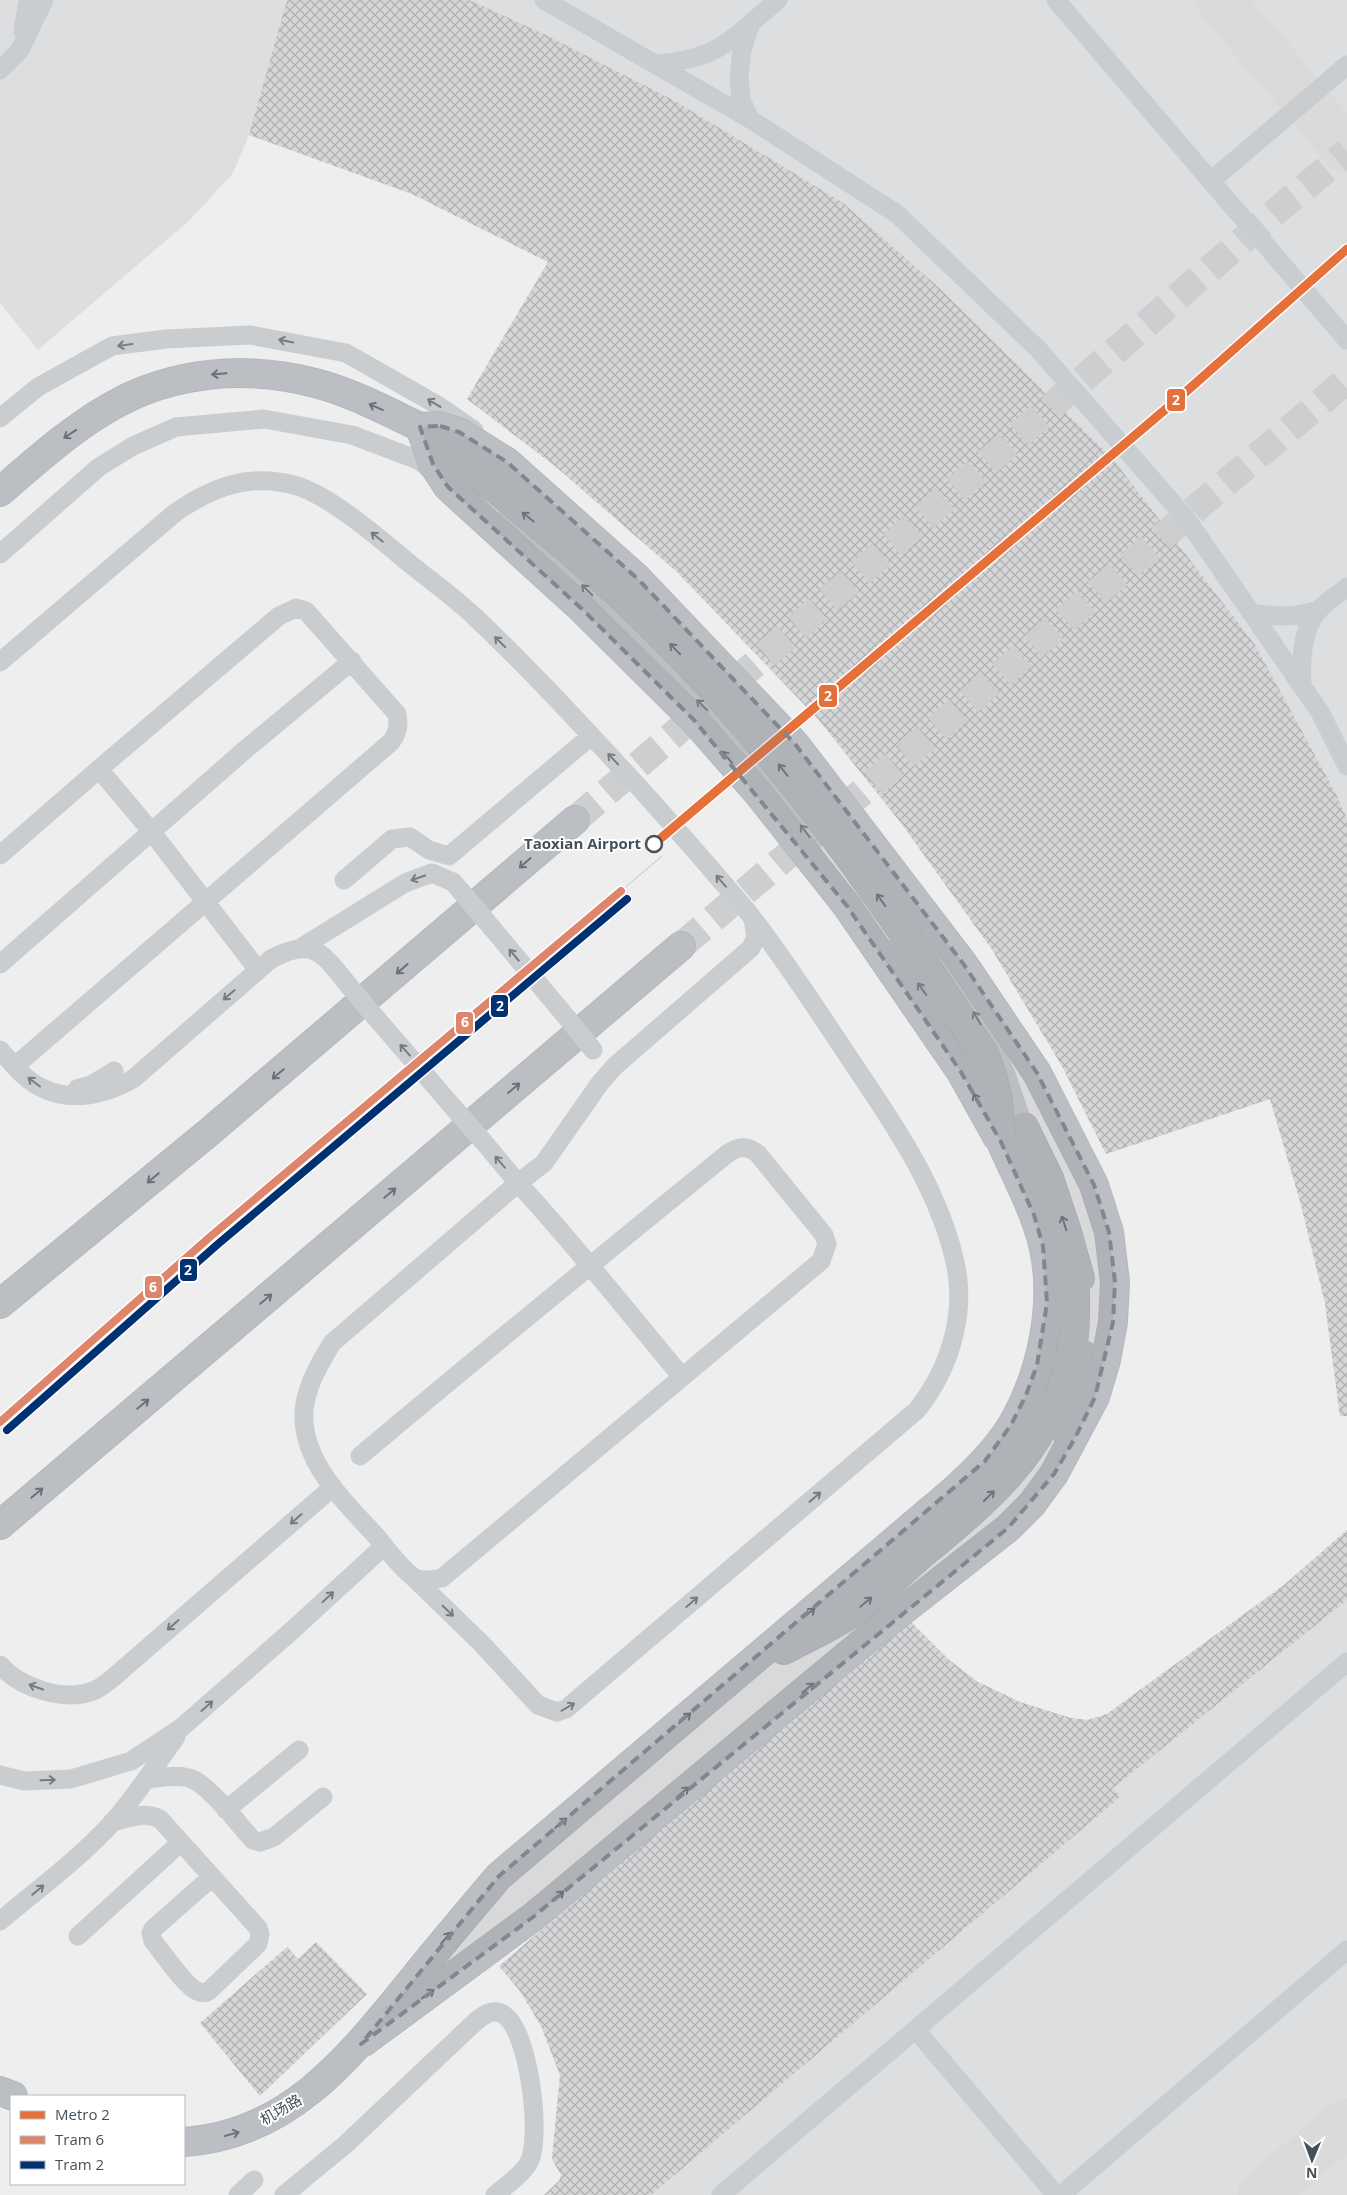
<svg xmlns="http://www.w3.org/2000/svg" width="1347" height="2195" font-family="'Open Sans','Noto Sans SC',sans-serif">
  <style>
    .airport { fill: #dcdee0 }
    .lines { fill: none; stroke-linecap: round; stroke-linejoin: round }
    .taxiway { stroke: #dadadb; stroke-width: 48 }
    .building { fill: url(#building-cross-hatch) }
    .highway-tunnel { stroke: #cdced0; stroke-width: 28; stroke-dasharray: 28 14; stroke-linecap: butt }
    .highway-casing { stroke: #b4b8bd; stroke-width: 30 }
    .minor { stroke: #cacdcf; stroke-width: 19 }
    .highway { stroke: #bbbfc4; stroke-width: 28 }
    .tram { stroke: #c4c6c8; stroke-width: 1 }
    .highway-bridge-casing { stroke: #b4b8bd; stroke-width: 30; stroke-linecap: butt }
    .minor-bridge { stroke: #cacdcf; stroke-width: 19 }
    .highway-bridge { stroke: #bbbfc4; stroke-width: 28 }
    .tram-1-casing { stroke: #fff; stroke-width: 11 }
    .tram-2-casing { stroke: #fff; stroke-width: 11 }
    .tram-1 { stroke: #de866c; stroke-width: 8 }
    .tram-2 { stroke: #003171; stroke-width: 8 }
    .metro-1-casing { stroke: #fff; stroke-width: 12 }
    .metro-1 { stroke: #e5703a; stroke-width: 9 }
    .oneway { stroke: #747c83 }
    .oneway2 { stroke: #69717a }
    .marked { fill: #81878e; fill-opacity: 0.2; stroke: #81878e; stroke-width: 4; stroke-dasharray: 10 6; stroke-linejoin: round }
    .stop-dot { fill: #fff; stroke: #46505a; stroke-width: 2.5 }
    .labels { text-anchor: middle; stroke-width: 4; stroke-linejoin: round; paint-order: stroke }
    .stop-label { font-size: 15px; font-weight: bold; fill: #46505a; stroke: #fff; text-anchor: end }
    .street-label { font-size: 15px; fill: #46505a; stroke: #fff }
    .line-badge { stroke: #fff; stroke-width: 2 }
    .badge-label { font-size: 14px; text-anchor: middle; font-weight: bold; fill: #fff }
  </style>
  <defs>
    <pattern id="building-cross-hatch" width="8" height="8" patternUnits="userSpaceOnUse" patternTransform="scale(1.25)"><rect width="8" height="8" fill="#d6d6d8"/><path d="M0 0l8 8M0 8l8-8" fill="none" stroke="#afb0b2"/></pattern>
  </defs>
  <rect width="100%" height="100%" fill="#efeeee"/>
  <path class="airport" d="M 0,0 L 1347,0 L 1347,1416 L 1340,1416 L 1325,1303 L 1300,1201 L 1270,1099 L 1106,1154 L 1062,1066 L 991,948 L 901,823 L 818,719 L 677,572 L 555,466 L 467,399 L 548,262 L 412,194 L 249,135 L 233,173 L 190,220 L 38,350 L 0,303 Z
    M 1347,1530 L 1347,2195 L 544,2195 L 559,2181 L 561,2175 L 552,2159 L 560,2075 L 541,2026 L 520,1991 L 499,1966 L 908,1619 L 949,1660 L 978,1682 L 1020,1702 L 1070,1718 L 1088,1720 L 1107,1714 L 1284,1585 Z"/>
  <g class="lines">
    <path class="taxiway" d="M 1220,0 L 1347,150
      M 1261,2195 L 1347,2122"/>
  </g>
  <path class="building" d="M 287,0 L 469,0 L 542,33 L 675,101 L 843,203 L 937,286 L 1113,459 L 1255,645 L 1336,794 L 1347,819 L 1347,1416 L 1340,1416 L 1325,1303 L 1300,1201 L 1270,1099 L 1106,1154 L 1062,1066 L 991,948 L 901,823 L 818,719 L 677,572 L 555,466 L 467,399 L 548,262 L 412,194 L 249,135 Z
    M 1347,1530 L 1347,1600 L 1113,1788 L 1120,1797 L 651,2195 L 544,2195 L 559,2181 L 561,2175 L 552,2159 L 560,2075 L 541,2026 L 520,1991 L 499,1966 L 908,1619 L 949,1660 L 978,1682 L 1020,1702 L 1071,1718 L 1088,1720 L 1107,1714 L 1284,1585 Z
    M 316,1942 L 367,1994 L 260,2096 L 200,2023 L 287,1947 L 298,1959 Z"/>
  <g class="lines">
    <path class="highway-tunnel" d="M 575,820 L 1280,208 L 1347,152
      M 681,946 L 1347,380"/>
    <defs>
      <path id="highway" d="M 0,492 C 36,461 71,429 112,406 C 173,371 248,365 315,383 C 351,392 386,411 420,427
        M 1024,1127 L 1049,1178 L 1067,1232 L 1080,1278
        M 0,1304 L 208,1133 L 575,820
        M 1068,1435 L 1079,1394 L 1083,1355
        M 0,1525 L 681,946
        M 784,1650 C 807,1637 833,1627 854,1611 C 878,1595 899,1574 921,1555 C 986,1501 1042,1456 1067,1371 C 1078,1336 1075,1298 1074,1262
        M 0,2091 L 13,2096
        M 184,2142 C 291,2135 351,2055 414,1978 C 442,1943 471,1909 499,1876 L 951,1493 C 974,1472 996,1451 1012,1425 C 1042,1373 1057,1303 1043,1244 C 1034,1208 1016,1176 1001,1142"/>
    </defs>
    <use href="#highway" class="highway-casing"/>
    <path class="minor" d="M 544,0 L 750,119 L 897,214 L 1038,349 L 1185,517 L 1320,712 L 1347,766
      M 1056,0 L 1347,340
      M 23,31 L 28,0
      M 658,64 C 698,60 720,52 750,24
      M 0,70 L 20,50 L 44,0
      M 750,119 L 741,100 L 739,77 L 742,49 L 751,23 L 778,0
      M 1211,181 L 1347,65
      M 0,418 L 38,387 L 112,346 L 166,339 L 250,335 L 346,353 L 439,406 L 474,430
      M 502,521 L 562,565 L 742,746 L 813,843
      M 0,554 L 99,467 L 133,446 L 176,427 L 264,419 L 352,435 L 418,460 L 437,474
      M 1251,613 C 1277,617 1293,618 1318,610
      M 0,662 L 176,512 C 213,487 249,473 294,485 C 330,495 380,539 409,563 C 431,581 455,598 476,618 C 532,671 584,728 637,785 C 662,813 687,841 711,869 C 725,886 741,902 754,920 C 789,966 820,1014 852,1062 C 894,1124 941,1192 956,1267 C 966,1318 948,1371 917,1410 L 566,1709 L 557,1712 L 538,1705 L 481,1643 L 413,1577
      M 1302,686 C 1301,661 1301,629 1319,610 C 1326,601 1338,595 1347,587
      M 0,855 L 99,769 L 151,831 L 258,970
      M 344,880 L 392,839 L 410,837 L 429,850 L 449,856 L 591,736
      M 911,915 L 977,1017 L 1006,1074 L 1024,1127
      M 487,922 L 568,1019
      M 302,947 L 405,883 L 432,873 L 453,882 L 460,890
      M 892,949 L 965,1048
      M 0,964 L 246,749 L 352,661
      M 371,1012 L 459,1114
      M 0,1050 C 11,1062 24,1079 40,1087 C 71,1103 104,1095 133,1079 L 271,959 C 315,936 323,954 350,987
      M 15,1066 L 391,742 C 398,732 399,726 397,714 L 306,611 L 296,608 L 279,616 L 99,769
      M 77,1089 L 91,1085 L 114,1071
      M 482,1140 L 518,1183 L 544,1163 L 600,1083 L 615,1066 L 751,948 L 756,937 L 753,919
      M 360,1456 C 481,1354 604,1254 727,1154 C 739,1146 746,1145 758,1154 L 824,1235 L 827,1244 L 821,1261 L 442,1578 C 433,1580 420,1582 412,1576 C 399,1566 387,1549 376,1536 C 347,1504 307,1468 304,1421 C 302,1393 318,1366 332,1343 L 518,1183 C 576,1246 628,1312 682,1377
      M 0,1665 C 20,1688 64,1702 93,1691 C 101,1688 109,1681 115,1676 L 333,1487
      M 0,1775 L 24,1781 L 71,1779 L 131,1761 L 181,1728 L 297,1626 L 384,1546
      M 146,1779 C 160,1778 176,1774 189,1778 C 208,1783 239,1825 253,1840 L 260,1842 L 274,1837 L 323,1797
      M 226,1810 L 299,1750
      M 112,1822 C 129,1818 144,1811 160,1819 L 258,1928 L 260,1934 L 258,1944 L 211,1989 C 207,1993 203,1994 197,1991 C 185,1986 163,1953 153,1941 L 151,1933 L 153,1929 L 212,1877
      M 0,1921 C 38,1889 79,1859 112,1823 C 136,1796 155,1766 176,1737
      M 78,1936 L 180,1843
      M 916,2030 L 1056,2195
      M 238,2195 L 254,2180
      M 284,2195 L 346,2144 L 474,2023 C 482,2016 493,2007 504,2015 C 529,2030 543,2140 528,2164 C 521,2176 505,2186 495,2195
      M 721,2195 L 1347,1662
      M 1061,2195 L 1347,1950"/>
    <use href="#highway" class="highway"/>
    <path class="tram" d="M 621,891 L 662,856"/>
    <defs>
      <path id="highway-bridge" d="M 420,427 C 496,491 576,551 647,621 C 779,749 884,900 984,1054 C 998,1088 1000,1107 1001,1142
        M 420,427 L 433,464 L 448,487 L 582,609 L 694,720 L 757,792 L 847,906 L 961,1072 L 999,1140
        M 361,2044 L 533,1917 L 873,1634 L 1008,1528 L 1032,1504 L 1054,1474 L 1095,1397 L 1106,1360 L 1113,1322 L 1115,1282 L 1109,1232 L 1094,1185 L 1037,1073 L 962,962 L 795,744 L 638,579 L 507,462 L 459,432 L 440,426 L 420,427"/>
    </defs>
    <use href="#highway-bridge" class="highway-bridge-casing"/>
    <path class="minor-bridge" d="M 460,890 L 487,922
      M 350,987 L 371,1012
      M 568,1019 L 593,1050
      M 459,1114 L 482,1140"/>
    <use href="#highway-bridge" class="highway-bridge"/>
    <defs>
      <path id="tram-1" d="M 0,1422 L 211,1236 L 621,891"/>
      <path id="tram-2" d="M 7,1430 L 218,1244 L 627,899"/>
    </defs>
    <use href="#tram-1" class="tram-1-casing"/>
    <use href="#tram-2" class="tram-2-casing"/>
    <use href="#tram-1" class="tram-1"/>
    <use href="#tram-2" class="tram-2"/>
    <defs>
      <path id="metro-1" d="M 654,844 L 1180,397 L 1347,249"/>
    </defs>
    <use href="#metro-1" class="metro-1-casing"/>
    <use href="#metro-1" class="metro-1"/>
  </g>
  <defs><path id="oneway-shaft" d="M-6 0H5M1.5-3L5.5 0L1.5 3" fill="none" stroke-width="1.6" stroke-linecap="round" stroke-linejoin="round" transform="scale(1.25)"/></defs>
  <g class="oneway">
    <use href="#oneway-shaft" transform="translate(286 341) rotate(-169)"/>
    <use href="#oneway-shaft" transform="translate(125 345) rotate(172)"/>
    <use href="#oneway-shaft" transform="translate(434 403) rotate(-149)"/>
    <use href="#oneway-shaft" transform="translate(377 537) rotate(-141)"/>
    <use href="#oneway-shaft" transform="translate(587 590) rotate(-135)"/>
    <use href="#oneway-shaft" transform="translate(500 642) rotate(-135)"/>
    <use href="#oneway-shaft" transform="translate(702 705) rotate(-135)"/>
    <use href="#oneway-shaft" transform="translate(613 759) rotate(-133)"/>
    <use href="#oneway-shaft" transform="translate(805 831) rotate(-127)"/>
    <use href="#oneway-shaft" transform="translate(418 878) rotate(161)"/>
    <use href="#oneway-shaft" transform="translate(721 881) rotate(-131)"/>
    <use href="#oneway-shaft" transform="translate(514 955) rotate(-130)"/>
    <use href="#oneway-shaft" transform="translate(922 989) rotate(-126)"/>
    <use href="#oneway-shaft" transform="translate(229 995) rotate(139)"/>
    <use href="#oneway-shaft" transform="translate(977 1018) rotate(-120)"/>
    <use href="#oneway-shaft" transform="translate(405 1050) rotate(-132)"/>
    <use href="#oneway-shaft" transform="translate(34 1082) rotate(-143)"/>
    <use href="#oneway-shaft" transform="translate(500 1162) rotate(-131)"/>
    <use href="#oneway-shaft" transform="translate(815 1497) rotate(-41)"/>
    <use href="#oneway-shaft" transform="translate(296 1519) rotate(139)"/>
    <use href="#oneway-shaft" transform="translate(328 1597) rotate(-43)"/>
    <use href="#oneway-shaft" transform="translate(692 1602) rotate(-41)"/>
    <use href="#oneway-shaft" transform="translate(448 1611) rotate(44)"/>
    <use href="#oneway-shaft" transform="translate(173 1625) rotate(139)"/>
    <use href="#oneway-shaft" transform="translate(36 1687) rotate(-161)"/>
    <use href="#oneway-shaft" transform="translate(207 1706) rotate(-41)"/>
    <use href="#oneway-shaft" transform="translate(568 1707) rotate(-30)"/>
    <use href="#oneway-shaft" transform="translate(48 1780) rotate(-2)"/>
    <use href="#oneway-shaft" transform="translate(38 1890) rotate(-40)"/>
  </g>
  <g class="oneway2">
    <use href="#oneway-shaft" transform="translate(219 374) rotate(175)"/>
    <use href="#oneway-shaft" transform="translate(376 407) rotate(-156)"/>
    <use href="#oneway-shaft" transform="translate(70 434) rotate(146)"/>
    <use href="#oneway-shaft" transform="translate(528 517) rotate(-141)"/>
    <use href="#oneway-shaft" transform="translate(675 649) rotate(-134)"/>
    <use href="#oneway-shaft" transform="translate(727 757) rotate(-131)"/>
    <use href="#oneway-shaft" transform="translate(783 770) rotate(-128)"/>
    <use href="#oneway-shaft" transform="translate(525 863) rotate(139)"/>
    <use href="#oneway-shaft" transform="translate(881 900) rotate(-125)"/>
    <use href="#oneway-shaft" transform="translate(402 969) rotate(139)"/>
    <use href="#oneway-shaft" transform="translate(278 1074) rotate(140)"/>
    <use href="#oneway-shaft" transform="translate(514 1088) rotate(-40)"/>
    <use href="#oneway-shaft" transform="translate(977 1100) rotate(-119)"/>
    <use href="#oneway-shaft" transform="translate(153 1178) rotate(140)"/>
    <use href="#oneway-shaft" transform="translate(390 1193) rotate(-40)"/>
    <use href="#oneway-shaft" transform="translate(1064 1223) rotate(-108)"/>
    <use href="#oneway-shaft" transform="translate(266 1299) rotate(-40)"/>
    <use href="#oneway-shaft" transform="translate(143 1404) rotate(-40)"/>
    <use href="#oneway-shaft" transform="translate(37 1493) rotate(-40)"/>
    <use href="#oneway-shaft" transform="translate(989 1496) rotate(-45)"/>
    <use href="#oneway-shaft" transform="translate(866 1602) rotate(-40)"/>
    <use href="#oneway-shaft" transform="translate(809 1613) rotate(-40)"/>
    <use href="#oneway-shaft" transform="translate(808 1688) rotate(-40)"/>
    <use href="#oneway-shaft" transform="translate(685 1718) rotate(-40)"/>
    <use href="#oneway-shaft" transform="translate(683 1792) rotate(-40)"/>
    <use href="#oneway-shaft" transform="translate(561 1823) rotate(-40)"/>
    <use href="#oneway-shaft" transform="translate(558 1896) rotate(-40)"/>
    <use href="#oneway-shaft" transform="translate(446 1938) rotate(-50)"/>
    <use href="#oneway-shaft" transform="translate(428 1994) rotate(-36)"/>
    <use href="#oneway-shaft" transform="translate(232 2134) rotate(-15)"/>
  </g>
  <path class="marked" d="M 440,426 L 459,432 L 507,462 L 638,579 L 795,744 L 962,962 L 1037,1073 L 1094,1185 L 1109,1232 L 1115,1282 L 1113,1322 L 1095,1397 L 1075,1438 L 1054,1474 L 1008,1528 L 533,1917 L 361,2044 L 499,1876 L 985,1461 L 1011,1425 L 1026,1395 L 1037,1365 L 1047,1303 L 1043,1246 L 1034,1215 L 1001,1142 L 961,1072 L 847,906 L 694,720 L 582,609 L 448,487 L 433,464 L 420,427 Z"/>
  <circle class="stop-dot" cx="654" cy="844" r="8"/>
  <g class="labels">
    <g class="stop-label">
      <text x="641" y="849">Taoxian Airport</text>
    </g>
    <g class="street-label">
      <text transform="translate(281 2110) rotate(-30)" y="5">机场路</text>
    </g>
  </g>
  <g class="line-badge">
    <rect x="1166" y="388" width="20" height="24" rx="5" fill="#e5703a"/>
    <rect x="818" y="684" width="20" height="24" rx="5" fill="#e5703a"/>
    <rect x="490" y="994" width="19" height="24" rx="5" fill="#003171"/>
    <rect x="455" y="1011" width="19" height="24" rx="5" fill="#de866c"/>
    <rect x="179" y="1258" width="19" height="24" rx="5" fill="#003171"/>
    <rect x="144" y="1275" width="19" height="24" rx="5" fill="#de866c"/>
  </g>
  <g class="badge-label">
    <text x="1176" y="405">2</text>
    <text x="828" y="701">2</text>
    <text x="500" y="1011">2</text>
    <text x="465" y="1027">6</text>
    <text x="188" y="1275">2</text>
    <text x="153" y="1292">6</text>
  </g>
  <rect x="10" y="2095" width="175" height="90" fill="#ffffff" stroke="#b5b9bd"/>
  <rect x="20" y="2111" width="25" height="8" fill="#e5703a" stroke="#b5b9bd"/>
  <text x="55" y="2120" font-size="15" fill="#46505a">Metro 2</text>
  <rect x="20" y="2136" width="25" height="8" fill="#de866c" stroke="#b5b9bd"/>
  <text x="55" y="2145" font-size="15" fill="#46505a">Tram 6</text>
  <rect x="20" y="2161" width="25" height="8" fill="#003171" stroke="#b5b9bd"/>
  <text x="55" y="2170" font-size="15" fill="#46505a">Tram 2</text>
  <g transform="translate(1312 2160) rotate(181)" stroke="#ffffff" stroke-width="4" paint-order="stroke">
  <path d="M0-4L9 19L0 12L-9 19Z" fill="#46505a"/>
  <text y="-8" font-size="14" font-weight="bold" text-anchor="middle" fill="#46505a">N</text>
  </g>
</svg>
